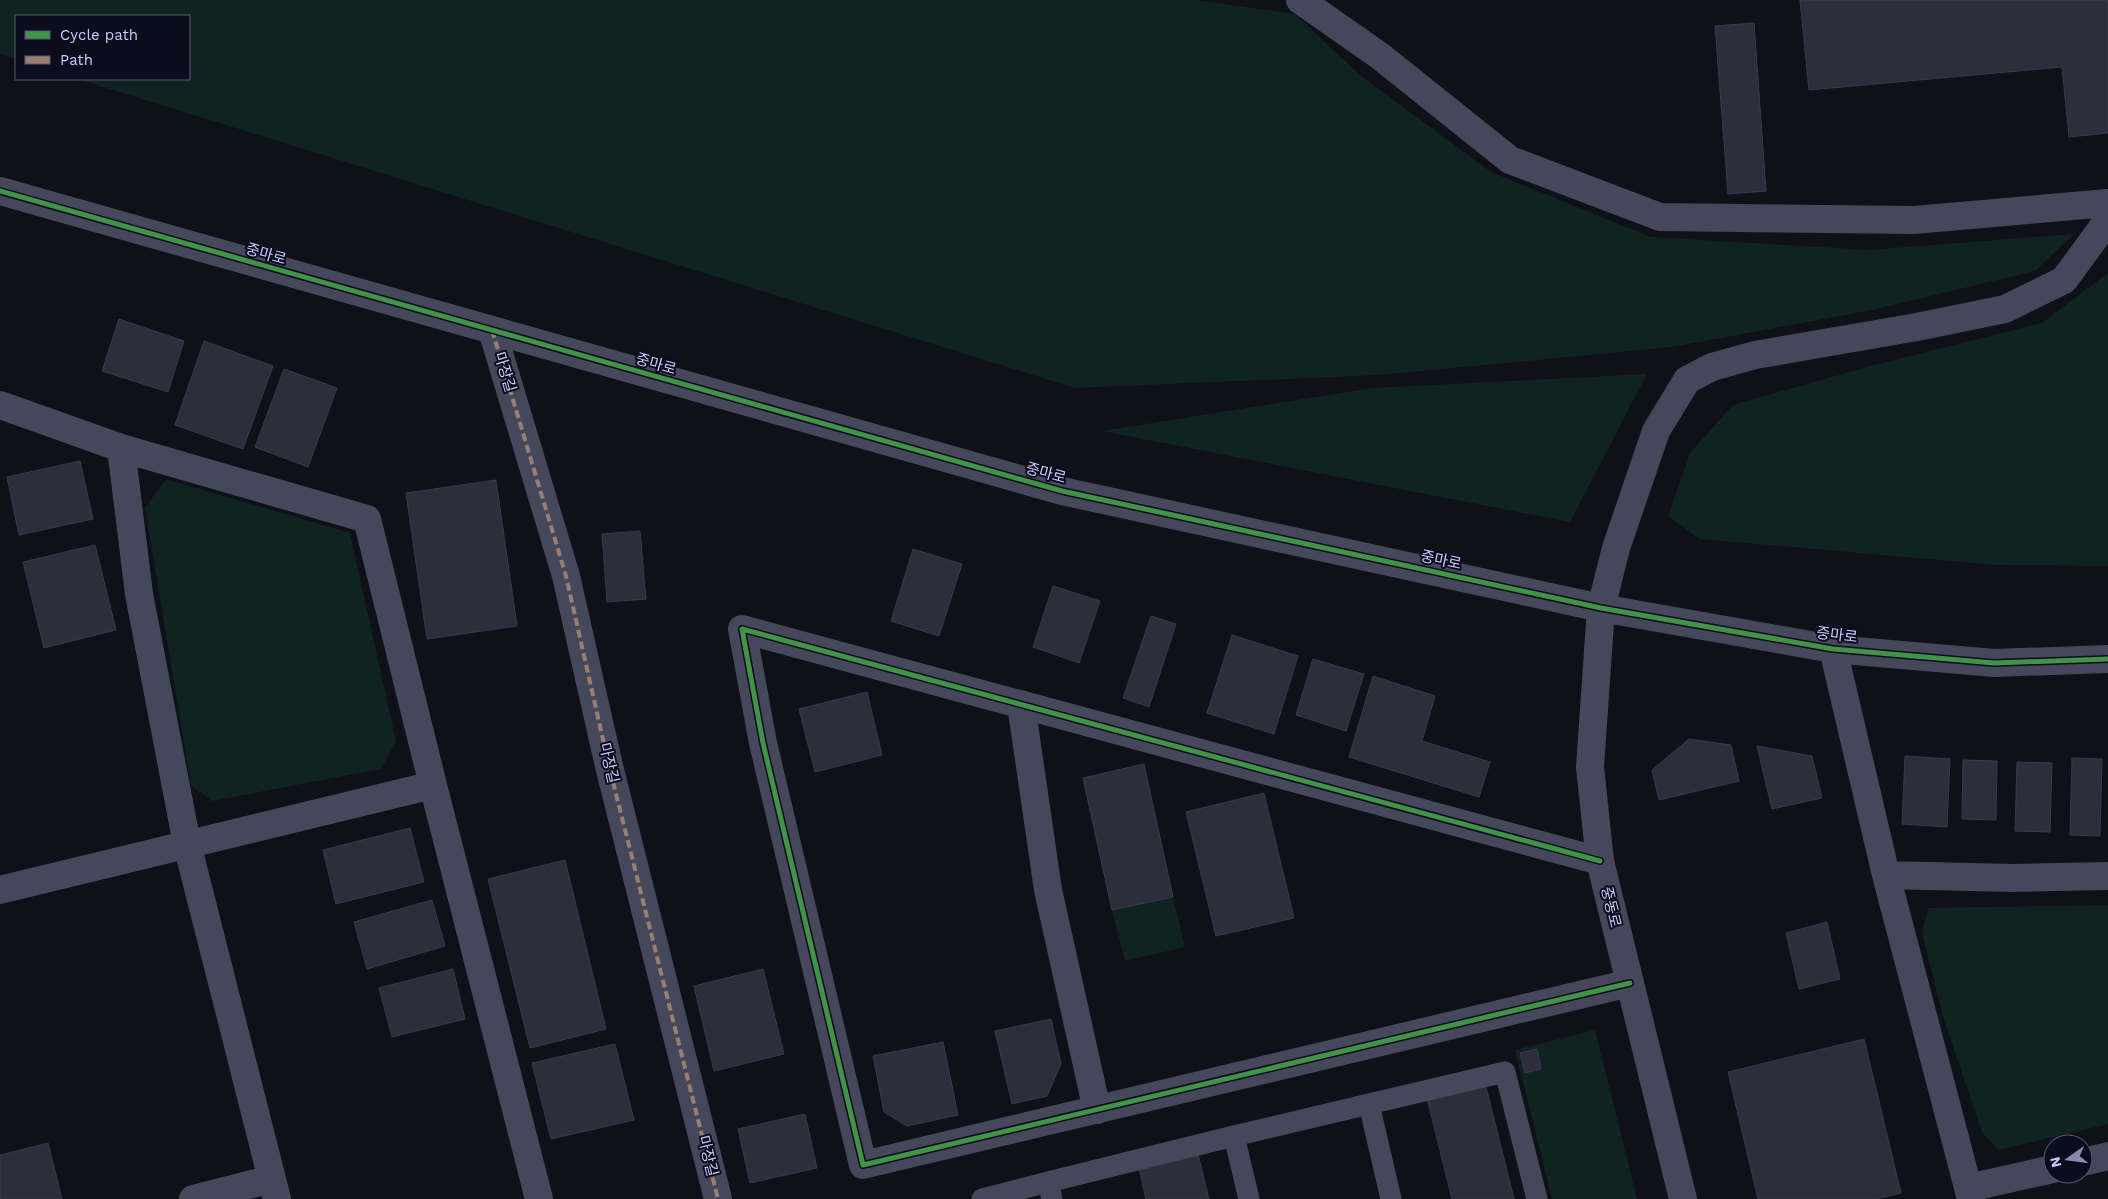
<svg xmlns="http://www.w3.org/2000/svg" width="2108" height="1199" font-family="'Work Sans','Noto Sans KR',sans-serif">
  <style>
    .green { fill: #0f2421 }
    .building { fill: #2d2e3c; stroke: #3a3a4e }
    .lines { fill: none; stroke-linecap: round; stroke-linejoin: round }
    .service { stroke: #45485a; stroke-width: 21 }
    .pedestrian { stroke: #45485a; stroke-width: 28 }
    .minor { stroke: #45485a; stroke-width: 28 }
    .tertiary { stroke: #45485a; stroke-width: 28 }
    .quiet { stroke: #9b7d72; stroke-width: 4; stroke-dasharray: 8 4; stroke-linecap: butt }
    .cycleway-casing { stroke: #0c0c1d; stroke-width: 8 }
    .cycleway { stroke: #419447; stroke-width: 5 }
    .labels { text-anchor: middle; stroke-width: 4; stroke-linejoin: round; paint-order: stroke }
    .street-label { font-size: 15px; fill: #c9cdfe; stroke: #0c0c1d }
  </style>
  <rect width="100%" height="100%" fill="#101019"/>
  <path class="green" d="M 0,0 L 1196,0 L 1295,14 L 1360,75 L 1491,172 L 1651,237 L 1869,250 L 2074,234 L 2035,271 L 1872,310 L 1672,347 L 1379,375 L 1075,388 L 78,79 L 189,79 L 189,16 L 16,16 L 16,59 L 0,54 Z
    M 2108,273 L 2108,566 L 1996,565 L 1700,539 L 1668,516 L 1690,453 L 1733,405 L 1867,367 L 2042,323 Z
    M 1647,374 L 1570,522 L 1102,431 L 1373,388 Z
    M 166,479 L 350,533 L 396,741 L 381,769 L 212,801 L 191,785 L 145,508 Z
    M 1173,897 L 1185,947 L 1125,961 L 1112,910 Z
    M 2108,905 L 2108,1124 L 1998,1150 L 1982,1132 L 1943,1016 L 1922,933 L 1928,908 Z
    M 1595,1030 L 1637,1199 L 1552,1199 L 1515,1050 Z"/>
  <path class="building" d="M 1800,0 L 2108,0 L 2108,133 L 2069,137 L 2062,67 L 1809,90 Z
    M 1754,23 L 1766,191 L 1728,194 L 1715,26 Z
    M 119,319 L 184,341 L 168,392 L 102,371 Z
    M 204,341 L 273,366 L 243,449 L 175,425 Z
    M 284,369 L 337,388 L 308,467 L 255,447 Z
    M 80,461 L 93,519 L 19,535 L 7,477 Z
    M 496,480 L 517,626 L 427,639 L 406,493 Z
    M 640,531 L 646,599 L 607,602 L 602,534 Z
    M 95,545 L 116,630 L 44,648 L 23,562 Z
    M 913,549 L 962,564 L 939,636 L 891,621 Z
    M 1053,586 L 1100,601 L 1079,663 L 1033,647 Z
    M 1151,616 L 1176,624 L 1149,707 L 1123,698 Z
    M 1232,635 L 1298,656 L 1274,734 L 1207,713 Z
    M 1313,659 L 1364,674 L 1346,731 L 1296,715 Z
    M 1373,676 L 1435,696 L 1422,741 L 1490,762 L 1479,797 L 1349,757 Z
    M 867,692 L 882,755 L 815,772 L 799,709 Z
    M 1689,739 L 1731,745 L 1739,781 L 1659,800 L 1652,770 Z
    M 1757,746 L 1812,756 L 1822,798 L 1772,809 Z
    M 1905,756 L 1950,759 L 1947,827 L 1902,824 Z
    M 2072,758 L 2102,759 L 2100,836 L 2070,835 Z
    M 1963,760 L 1997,761 L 1996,820 L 1962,819 Z
    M 2017,762 L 2052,763 L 2050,832 L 2015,831 Z
    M 1144,764 L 1173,897 L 1112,910 L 1083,778 Z
    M 1264,793 L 1294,918 L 1216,936 L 1186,812 Z
    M 410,828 L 424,882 L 336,904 L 323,850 Z
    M 565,860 L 606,1029 L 530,1048 L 488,879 Z
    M 432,900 L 445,946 L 367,969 L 354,922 Z
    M 1827,922 L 1840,979 L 1799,989 L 1786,933 Z
    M 453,969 L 465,1019 L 392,1037 L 379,988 Z
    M 763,969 L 784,1054 L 714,1071 L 694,986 Z
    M 1051,1019 L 1061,1064 L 1047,1096 L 1012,1104 L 995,1031 Z
    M 1864,1039 L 1901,1193 L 1876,1199 L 1758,1199 L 1728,1072 Z
    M 943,1042 L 958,1115 L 907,1126 L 884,1112 L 873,1056 Z
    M 615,1044 L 634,1120 L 551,1139 L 532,1063 Z
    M 1537,1049 L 1541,1069 L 1525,1073 L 1520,1053 Z
    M 1485,1083 L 1514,1199 L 1452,1199 L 1427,1098 Z
    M 805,1114 L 817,1168 L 750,1183 L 738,1129 Z
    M 48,1143 L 62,1199 L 0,1199 L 0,1155 Z
    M 1198,1154 L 1209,1199 L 1146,1199 L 1139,1168 Z"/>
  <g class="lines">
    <path class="service" d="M 1369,1104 L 1505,1072 L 1537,1199
      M 1048,1182 L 1234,1136
      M 982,1199 L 1048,1182 L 1052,1199
      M 1249,1199 L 1234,1136 L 1369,1104 L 1391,1199"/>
    <path class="pedestrian" d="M 492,330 L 566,576 L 609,766 L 718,1199"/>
    <path class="minor" d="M 1300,0 L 1380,56 L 1510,160 L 1660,217 L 1914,220 L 2108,203
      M 0,405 L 121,448 L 367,519 L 433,785 L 539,1199
      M 121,448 L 139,594 L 187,844 L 277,1199
      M 1601,608 L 1616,548 L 1656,431 L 1687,380 L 1712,367 L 1755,355 L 1917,327 L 2005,309 L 2064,280 L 2108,220
      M 1833,649 L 1886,875 L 1971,1199
      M 1021,704 L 1048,890 L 1097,1110
      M 1600,861 L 742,629 L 763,743 L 863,1165 L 1630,983
      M 1886,875 L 2013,878 L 2108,876
      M 0,890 L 433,785
      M 2083,1162 L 2108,1156
      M 1968,1188 L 2053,1169
      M 193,1199 L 272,1179"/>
    <path class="tertiary" d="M 0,191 L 1062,491 L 1601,608 L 1833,649 L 1994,663 L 2108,659
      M 1601,608 L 1590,767 L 1600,861 L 1683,1199"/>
    <path class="quiet" d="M 492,330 L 566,576 L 609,766 L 718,1199"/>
    <defs>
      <path id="cycleway" d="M 0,191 L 1062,491 L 1601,608 L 1833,649 L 1994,663 L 2108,659
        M 1600,861 L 742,629 L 763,743 L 863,1165 L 1630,983"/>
    </defs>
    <use href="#cycleway" class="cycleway-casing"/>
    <use href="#cycleway" class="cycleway"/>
  </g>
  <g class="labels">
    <g class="street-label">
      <text transform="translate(266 254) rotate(16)" y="5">중마로</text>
      <text transform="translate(656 364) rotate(16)" y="5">중마로</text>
      <text transform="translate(505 372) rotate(73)" y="5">마장길</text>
      <text transform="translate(1046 473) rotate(15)" y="5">중마로</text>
      <text transform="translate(1441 560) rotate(12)" y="5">중마로</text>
      <text transform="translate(1837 635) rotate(7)" y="5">중마로</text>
      <text transform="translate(609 763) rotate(77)" y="5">마장길</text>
      <text transform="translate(1611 907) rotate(76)" y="5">중동로</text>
      <text transform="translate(708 1156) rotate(76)" y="5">마장길</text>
    </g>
  </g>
  <rect x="15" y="15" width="175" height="65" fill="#0c0c1d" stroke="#585977"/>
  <rect x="25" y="31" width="25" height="8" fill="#419447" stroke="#585977"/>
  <text x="60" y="40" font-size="15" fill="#c9cdfe">Cycle path</text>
  <rect x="25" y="56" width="25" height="8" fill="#9b7d72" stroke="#585977"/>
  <text x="60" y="65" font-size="15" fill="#c9cdfe">Path</text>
  <g transform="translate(2068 1159) rotate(256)"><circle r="24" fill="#0c0c1d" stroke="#585977"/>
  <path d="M0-4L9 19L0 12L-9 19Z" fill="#888bae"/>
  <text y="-8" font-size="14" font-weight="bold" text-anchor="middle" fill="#c9cdfe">N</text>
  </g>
</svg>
